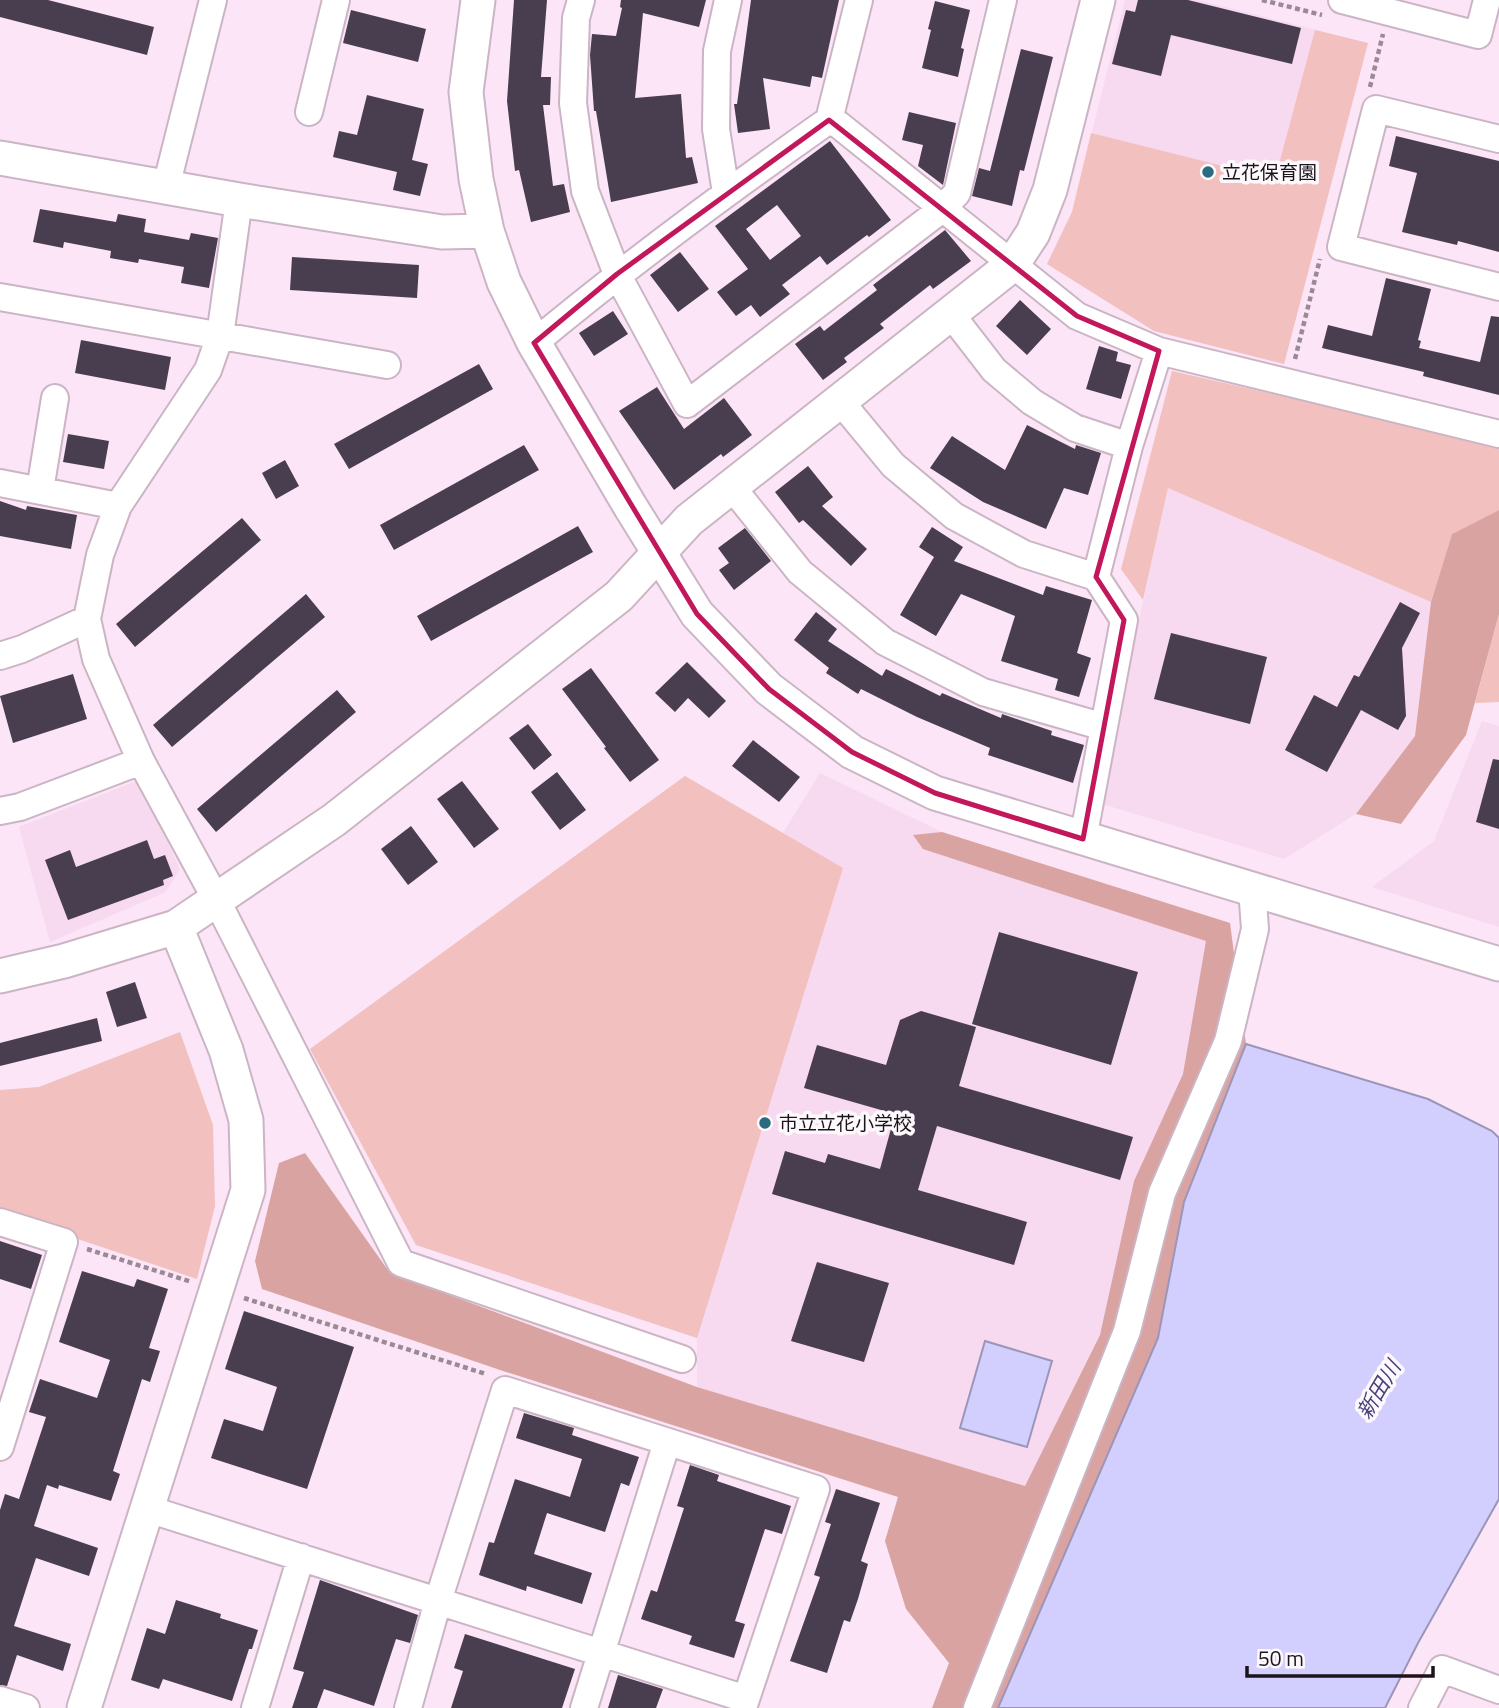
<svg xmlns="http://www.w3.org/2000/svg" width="1499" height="1708" font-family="'Titillium Web','Noto Sans JP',sans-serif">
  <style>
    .built { fill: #f7d9f0 }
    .green { fill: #f2c0bf }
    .forest { fill: #d9a3a2 }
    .water { fill: #d2cefd; stroke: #9b96b9; stroke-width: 2 }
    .building { fill: #493e50; fill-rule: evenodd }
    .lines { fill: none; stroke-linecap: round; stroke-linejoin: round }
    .minor-casing { stroke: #cbb5c5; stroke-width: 30 }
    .tertiary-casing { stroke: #cbb5c5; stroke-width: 37 }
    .path { stroke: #9a8a96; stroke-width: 4.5; stroke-dasharray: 5 3.5; stroke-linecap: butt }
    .minor { stroke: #fff; stroke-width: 26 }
    .tertiary { stroke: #fff; stroke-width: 33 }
    .marked { fill: none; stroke: #c2185b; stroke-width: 5; stroke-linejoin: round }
    .poi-dot { fill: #2a6b7f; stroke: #fdf8fc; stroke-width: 2.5 }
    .labels { text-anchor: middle; stroke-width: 7; stroke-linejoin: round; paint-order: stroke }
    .poi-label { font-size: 19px; fill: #1c141a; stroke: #fdf8fc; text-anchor: start }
    .water-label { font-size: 21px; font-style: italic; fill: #49407a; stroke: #fdf8fc }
  </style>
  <rect width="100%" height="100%" fill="#fce5f6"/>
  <path class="built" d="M 1125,0 L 1198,0 L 1368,43 L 1284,364 L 1154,331 L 1047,264 L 1072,212 Z
    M 1168,488 L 1431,602 L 1415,736 L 1356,814 L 1284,859 L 1099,803 Z
    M 1482,721 L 1499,726 L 1499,927 L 1372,887 L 1434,841 Z
    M 820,773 L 942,832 L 1230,923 L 1115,1337 L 1043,1492 L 697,1387 L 697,1338 L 416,1245 L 310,1049 L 685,776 L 783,833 Z
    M 139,780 L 180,869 L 166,892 L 50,942 L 19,827 Z"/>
  <path class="green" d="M 1315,30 L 1368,43 L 1284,364 L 1154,331 L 1047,264 L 1072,212 L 1091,133 L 1275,179 Z
    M 1172,371 L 1499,445 L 1499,510 L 1452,534 L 1431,602 L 1168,488 L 1143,600 L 1121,569 Z
    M 1499,614 L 1499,702 L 1475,703 Z
    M 685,776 L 843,868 L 697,1338 L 416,1245 L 310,1049 Z
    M 180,1032 L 213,1125 L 215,1206 L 197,1279 L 0,1213 L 0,1090 L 39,1087 Z"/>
  <path class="forest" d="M 1499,510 L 1499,614 L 1466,735 L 1401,824 L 1356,814 L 1415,736 L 1431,602 L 1452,534 Z
    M 942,832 L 1230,923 L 1246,1044 L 1184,1202 L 1158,1338 L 998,1708 L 932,1708 L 949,1663 L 906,1609 L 885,1541 L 898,1497 L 503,1371 L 262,1289 L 255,1261 L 279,1163 L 305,1153 L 390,1273 L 697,1387 L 1025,1486 L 1100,1335 L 1134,1181 L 1183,1074 L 1206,941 L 923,849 L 913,835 Z"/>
  <path class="water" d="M 1246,1044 L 1428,1099 L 1492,1131 L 1499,1138 L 1499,1499 L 1418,1643 L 1385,1708 L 998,1708 L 1158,1338 L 1184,1202 Z
    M 985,1341 L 1052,1361 L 1027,1447 L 960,1428 Z"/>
  <path class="building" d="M 0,0 L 48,0 L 154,27 L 147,55 L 0,17 Z
    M 514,0 L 547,0 L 541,77 L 551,77 L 550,105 L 543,105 L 553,186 L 564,184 L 570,212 L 531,222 L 519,170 L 515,171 L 507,101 Z
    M 621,0 L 706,0 L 699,27 L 643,13 L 635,98 L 681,94 L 686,158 L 692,157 L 698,183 L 611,202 L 596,111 L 594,111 L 590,55 L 592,34 L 616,36 L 622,8 L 620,7 Z
    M 751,0 L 839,0 L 822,78 L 812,76 L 810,87 L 763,78 L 770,129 L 738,133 L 734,104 L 737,104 Z
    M 1138,0 L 1188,0 L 1301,28 L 1292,64 L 1171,35 L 1161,76 L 1112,64 L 1126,10 L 1135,12 Z
    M 935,1 L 970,10 L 961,48 L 964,49 L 958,77 L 922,68 L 931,30 L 928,29 Z
    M 351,10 L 426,29 L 418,62 L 343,43 Z
    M 1021,49 L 1053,57 L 1024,171 L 1020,170 L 1012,206 L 972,196 L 979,168 L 990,171 Z
    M 367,95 L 424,109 L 412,160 L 428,164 L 420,196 L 393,190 L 397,172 L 333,157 L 339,131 L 357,135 Z
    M 909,112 L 956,123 L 943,185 L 918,166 L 923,145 L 902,140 Z
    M 1396,136 L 1499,161 L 1499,252 L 1458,241 L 1457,245 L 1402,232 L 1417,173 L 1389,166 Z
    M 830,141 L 891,220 L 869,237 L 867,235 L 827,265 L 820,256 L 782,285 L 790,294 L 760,317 L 751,305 L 736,316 L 717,292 L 748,269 L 715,226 ZM 777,205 L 801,236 L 770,260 L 746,229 Z
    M 40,209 L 116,222 L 118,214 L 146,219 L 144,232 L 189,240 L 191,233 L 218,238 L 209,288 L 181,283 L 184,267 L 139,259 L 138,263 L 110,258 L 111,251 L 64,242 L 63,248 L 33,242 Z
    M 945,230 L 971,261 L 933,289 L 930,285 L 880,324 L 884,328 L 844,358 L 847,362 L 823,380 L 795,344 L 820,326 L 824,331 L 877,290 L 873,285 Z
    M 680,252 L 709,289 L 678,312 L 650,275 Z
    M 292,257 L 419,265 L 417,298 L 290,290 Z
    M 1386,278 L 1431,289 L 1418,340 L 1421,341 L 1419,348 L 1480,362 L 1491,316 L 1499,317 L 1499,395 L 1423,376 L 1424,372 L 1322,348 L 1328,325 L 1372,336 Z
    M 1020,300 L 1051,329 L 1027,355 L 996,326 Z
    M 613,311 L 628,334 L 594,356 L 579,333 Z
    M 81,340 L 171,357 L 165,390 L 75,373 Z
    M 1099,346 L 1118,352 L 1116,361 L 1131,365 L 1121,399 L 1086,389 Z
    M 479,364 L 493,389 L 349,469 L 334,444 Z
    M 657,387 L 684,429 L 724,398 L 752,435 L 723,457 L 721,454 L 674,490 L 619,411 Z
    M 1027,425 L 1075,449 L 1076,445 L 1101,453 L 1088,495 L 1064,488 L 1046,529 L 983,502 L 930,468 L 952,436 L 1005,470 Z
    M 68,434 L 109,441 L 104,469 L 63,462 Z
    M 524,445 L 539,470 L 394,550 L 380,525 Z
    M 285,460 L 299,486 L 276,499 L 262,473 Z
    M 808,466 L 833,497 L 822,506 L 867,549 L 851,566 L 803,520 L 799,523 L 775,492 Z
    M 0,501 L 26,510 L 27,506 L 77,515 L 71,549 L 0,536 Z
    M 242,518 L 261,540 L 135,647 L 116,624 Z
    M 578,526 L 593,552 L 431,641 L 417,616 Z
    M 932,527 L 963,547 L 954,561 L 1043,595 L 1046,586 L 1092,600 L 1077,653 L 1091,658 L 1079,697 L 1055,690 L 1058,679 L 1001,661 L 1015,616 L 961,594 L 936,636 L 900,615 L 934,557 L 919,547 Z
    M 745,528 L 771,561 L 734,590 L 719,570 L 729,563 L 718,548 Z
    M 306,594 L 325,617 L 172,747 L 153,725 Z
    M 1400,602 L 1420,613 L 1402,648 L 1406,716 L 1398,730 L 1361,710 L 1327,772 L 1285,750 L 1314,695 L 1337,707 L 1354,675 L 1359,677 Z
    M 816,612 L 837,629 L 828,641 L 882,676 L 886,669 L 940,696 L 942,693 L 1001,718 L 1002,714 L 1005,715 L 1052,731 L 1051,735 L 1084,745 L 1073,783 L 988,755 L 990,748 L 917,717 L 861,689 L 858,694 L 826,673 L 829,668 L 794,640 Z
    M 1171,633 L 1267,657 L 1250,724 L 1154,699 Z
    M 687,662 L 726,701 L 709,718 L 688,698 L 675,712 L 655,693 Z
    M 591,668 L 659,760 L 630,782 L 604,748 L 606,747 L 562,689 Z
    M 73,674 L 87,719 L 13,743 L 0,696 Z
    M 337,690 L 356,712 L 216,832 L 197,809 Z
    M 528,724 L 552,755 L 534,770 L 509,738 Z
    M 753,740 L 800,777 L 779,802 L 732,766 Z
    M 1493,759 L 1499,760 L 1499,829 L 1476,822 Z
    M 557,772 L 586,810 L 560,830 L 531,792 Z
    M 462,781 L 499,829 L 474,848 L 437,799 Z
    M 411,826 L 438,862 L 408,885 L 381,849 Z
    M 147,840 L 154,859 L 165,855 L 173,876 L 163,880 L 164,885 L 68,920 L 45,860 L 70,850 L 76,867 Z
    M 999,932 L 1138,972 L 1111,1065 L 972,1024 Z
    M 135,982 L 147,1018 L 117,1027 L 106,992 Z
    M 921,1011 L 976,1027 L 959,1086 L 1133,1137 L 1120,1180 L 937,1126 L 918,1190 L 1027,1222 L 1014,1265 L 772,1194 L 785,1151 L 825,1163 L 828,1154 L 880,1169 L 895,1114 L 804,1088 L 817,1045 L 886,1065 L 900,1020 Z
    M 97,1018 L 102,1041 L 0,1066 L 0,1043 Z
    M 0,1241 L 42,1255 L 31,1289 L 0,1279 Z
    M 817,1262 L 889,1283 L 864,1362 L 791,1341 Z
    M 82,1271 L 134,1287 L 137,1279 L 168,1289 L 149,1348 L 160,1351 L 150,1382 L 142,1379 L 113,1471 L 120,1474 L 111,1501 L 59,1485 L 58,1489 L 47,1485 L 34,1526 L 98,1548 L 89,1576 L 36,1558 L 14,1626 L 71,1644 L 63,1671 L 17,1655 L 7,1686 L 0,1685 L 0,1510 L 5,1494 L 19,1499 L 46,1417 L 29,1412 L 40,1379 L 97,1398 L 110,1360 L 59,1342 Z
    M 244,1311 L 354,1347 L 307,1489 L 211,1458 L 224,1419 L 263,1431 L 277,1387 L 225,1369 Z
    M 524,1413 L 574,1428 L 572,1435 L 639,1457 L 629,1486 L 621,1483 L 605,1532 L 547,1513 L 534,1554 L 592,1573 L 582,1604 L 527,1586 L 526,1591 L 479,1575 L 489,1542 L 494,1543 L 515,1479 L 570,1497 L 582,1459 L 516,1438 Z
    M 690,1465 L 719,1475 L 717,1481 L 791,1506 L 782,1534 L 765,1529 L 735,1621 L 745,1624 L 734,1658 L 689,1644 L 692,1636 L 641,1619 L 651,1590 L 657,1592 L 684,1508 L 677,1506 Z
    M 836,1489 L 880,1503 L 861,1561 L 868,1564 L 858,1599 L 850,1622 L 844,1620 L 827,1673 L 790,1661 L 820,1577 L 814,1575 L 831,1524 L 825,1522 Z
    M 320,1580 L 418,1615 L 410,1643 L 396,1639 L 374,1706 L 324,1689 L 317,1708 L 292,1708 L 304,1672 L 293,1669 Z
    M 176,1600 L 221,1614 L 220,1618 L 258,1630 L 252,1649 L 249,1649 L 232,1701 L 163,1679 L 159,1689 L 131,1680 L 147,1628 L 165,1634 Z
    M 465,1634 L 575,1669 L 562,1708 L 451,1708 L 463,1671 L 454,1668 Z
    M 618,1675 L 663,1689 L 656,1708 L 608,1708 Z"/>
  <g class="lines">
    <defs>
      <path id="minor" d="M 581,0 L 576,18 L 573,103 L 585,191 L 617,274 L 687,404 L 942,209 L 957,193 L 1003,0
        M 1342,0 L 1478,35 L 1487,0
        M 309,112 L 336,0
        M 829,120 L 859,0
        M 1499,139 L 1376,109 L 1341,247 L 1499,287
        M 166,187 L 213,0
        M 726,193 L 716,129 L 717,51 L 728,0
        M 239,200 L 220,336 L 208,370 L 118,506 L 100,555 L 87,619 L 96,659 L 141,761 L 217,901 L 401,1263 L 682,1359
        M 0,297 L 387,365
        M 950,313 L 994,370 L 1032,402 L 1075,428 L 1129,446
        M 534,343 C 629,264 728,191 829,120 L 839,125 L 1077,316 L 1159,351 L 1499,434
        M 840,401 L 893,465 L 954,516 L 1024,554 L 1096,577 L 1124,620 L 1083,839
        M 0,483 L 118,506
        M 731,486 L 800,572 L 885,642 L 983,692 L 1104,727
        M 40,490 L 55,398
        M 1096,577 L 1129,446 L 1159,351
        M 0,656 L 22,649 L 87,619
        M 0,811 L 20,807 L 141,761
        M 0,1222 L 64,1242 L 0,1447
        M 148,1509 L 746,1699
        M 0,1700 L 26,1708
        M 255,1708 L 301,1557
        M 408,1708 L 438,1601 L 505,1390 L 816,1489 L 743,1708
        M 584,1708 L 667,1442
        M 977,1708 L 1127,1331 L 1162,1193 L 1228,1041 L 1255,929 L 1252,888
        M 1422,1708 L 1442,1669 L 1499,1690"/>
      <path id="tertiary" d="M 478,0 L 466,92 L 476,179 L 487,231 L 504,282 L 534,343 L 630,506 L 697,614 L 769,689 L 852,752 L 935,793 L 1499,964
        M 0,158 L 239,200 L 442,232 L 487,231
        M 0,976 L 64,961 L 176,927 L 334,820 L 619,596 L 689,520 L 1012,265 L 1033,233 L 1050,190 L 1098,0
        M 84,1708 L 248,1190 L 246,1120 L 226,1050 L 176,927"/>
    </defs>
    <use href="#minor" class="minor-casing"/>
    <use href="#tertiary" class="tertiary-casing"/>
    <path class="path" d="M 1262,0 L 1322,15
      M 1370,87 L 1383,34
      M 1295,359 L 1320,259
      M 87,1249 L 192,1282
      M 244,1298 L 486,1374"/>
    <use href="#minor" class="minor"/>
    <use href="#tertiary" class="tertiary"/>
  </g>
  <path class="marked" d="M 829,120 L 1077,316 L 1159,351 L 1096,577 L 1124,620 L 1083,839 L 935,793 L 852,752 L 769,689 L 697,614 L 534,343 L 617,274 Z"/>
  <g class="poi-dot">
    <circle cx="1208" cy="172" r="7"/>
    <circle cx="765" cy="1123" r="7"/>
  </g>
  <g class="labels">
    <g class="poi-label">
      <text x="1222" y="179">立花保育園</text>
      <text x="779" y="1130">市立立花小学校</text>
    </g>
    <g class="water-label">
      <text transform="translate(1379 1390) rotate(-59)" y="7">新田川</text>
    </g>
  </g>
  <path d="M1247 1666v10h186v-10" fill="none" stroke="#1c141a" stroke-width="3.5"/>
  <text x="1258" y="1666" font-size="21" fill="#1c141a" stroke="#fdf8fc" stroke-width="5" paint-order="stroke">50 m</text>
</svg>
